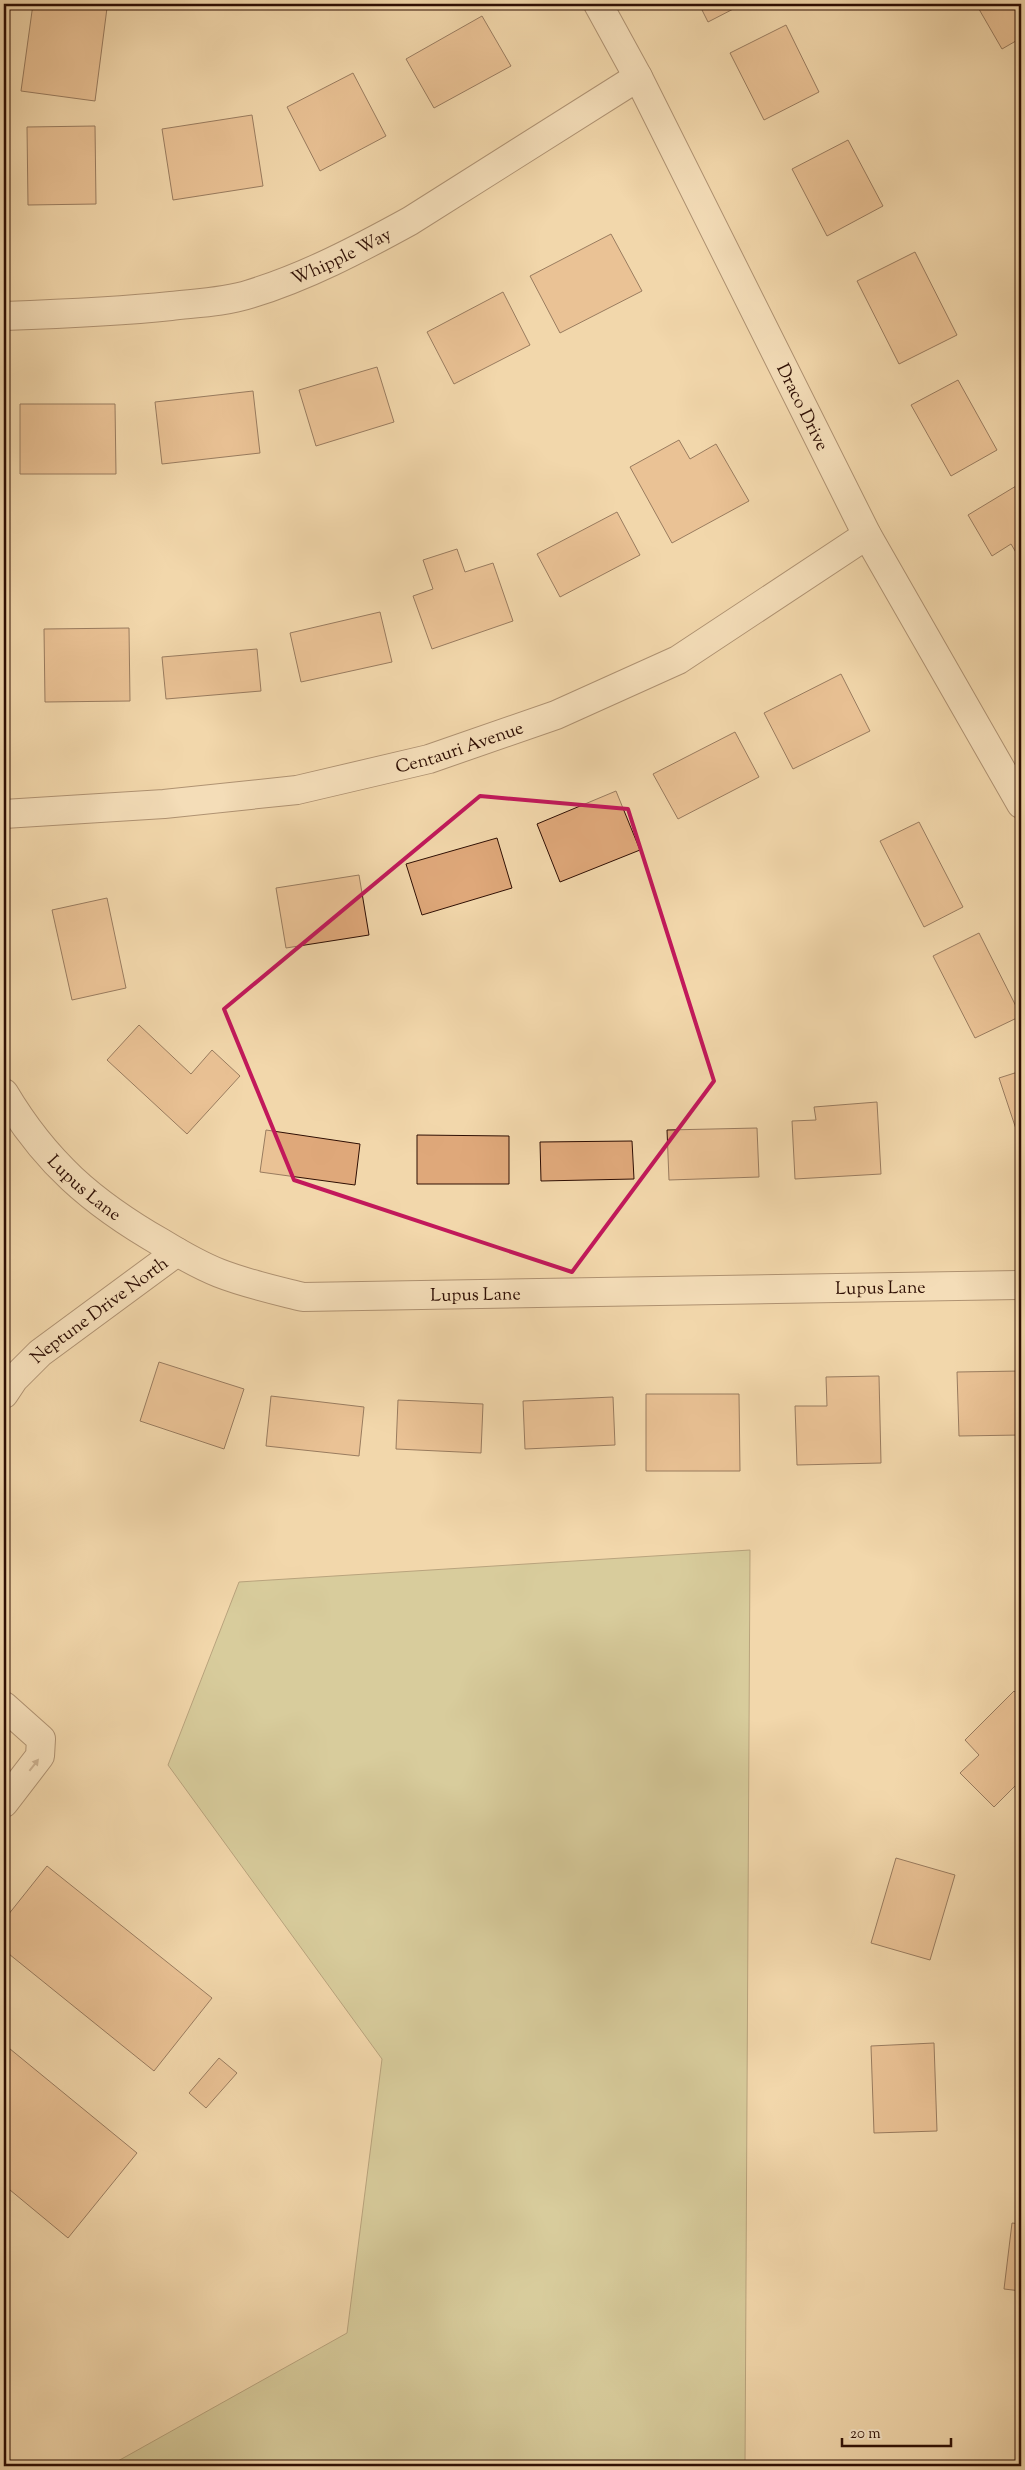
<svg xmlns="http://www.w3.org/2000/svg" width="1025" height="2470" font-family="'Sorts Mill Goudy',serif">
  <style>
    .green { fill: #b9be8a; stroke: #746646 }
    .building { fill: #dfa87a; stroke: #2e0e03 }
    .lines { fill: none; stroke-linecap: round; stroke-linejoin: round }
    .street-casing { stroke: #5f402d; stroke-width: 30 }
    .street { stroke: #f7e5c8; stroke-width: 28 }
    .oneway { fill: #9d846f }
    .marked { fill: none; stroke: #c2185b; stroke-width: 4; stroke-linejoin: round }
    .labels { text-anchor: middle; stroke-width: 4; stroke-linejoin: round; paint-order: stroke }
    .street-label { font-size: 18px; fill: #2e0e03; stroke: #f7e5c8 }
  </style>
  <rect width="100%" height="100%" fill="#f2d7ab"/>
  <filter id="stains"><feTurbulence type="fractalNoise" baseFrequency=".004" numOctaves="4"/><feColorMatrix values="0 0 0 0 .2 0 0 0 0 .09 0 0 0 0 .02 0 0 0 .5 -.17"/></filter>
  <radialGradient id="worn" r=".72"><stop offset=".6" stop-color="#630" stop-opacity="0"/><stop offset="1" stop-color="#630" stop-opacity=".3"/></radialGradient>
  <path class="green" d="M 750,1550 L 745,2466 L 109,2466 L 347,2333 L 382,2059 L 168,1765 L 239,1582 Z"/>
  <path class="building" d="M 33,4 L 76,4 L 107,8 L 95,101 L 21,91 Z
    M 699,4 L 743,4 L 708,22 Z
    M 976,4 L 1021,4 L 1021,38 L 1002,49 Z
    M 482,16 L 511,66 L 434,108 L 406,59 Z
    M 786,25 L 819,92 L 764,120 L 730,53 Z
    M 353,73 L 386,136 L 320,171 L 287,107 Z
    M 252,115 L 263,186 L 173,200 L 162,129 Z
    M 95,126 L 96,204 L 28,205 L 27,127 Z
    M 848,140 L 883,206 L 827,236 L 792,169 Z
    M 611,234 L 642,291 L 560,333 L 530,276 Z
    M 915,252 L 957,335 L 899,364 L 857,281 Z
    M 503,292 L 530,345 L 454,384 L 427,332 Z
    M 377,367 L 394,422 L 316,446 L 299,390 Z
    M 958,380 L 997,450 L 951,476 L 911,405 Z
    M 253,391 L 260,453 L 162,464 L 155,402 Z
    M 20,404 L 115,404 L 116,474 L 20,474 Z
    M 679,440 L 690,459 L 716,444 L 749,501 L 672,543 L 630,467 Z
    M 1021,483 L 1021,561 L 1011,544 L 992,556 L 968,515 Z
    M 617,512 L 640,555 L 560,597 L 537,554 Z
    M 457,549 L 465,572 L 493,563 L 513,621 L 432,649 L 413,596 L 433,589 L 423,560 Z
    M 380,612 L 392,662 L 301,682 L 290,633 Z
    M 129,628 L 130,701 L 45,702 L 44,629 Z
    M 257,649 L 261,691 L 166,699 L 162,657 Z
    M 841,674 L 870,731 L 793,769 L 764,713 Z
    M 735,732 L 759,777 L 678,819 L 653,774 Z
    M 616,791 L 640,850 L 560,882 L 537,824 Z
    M 919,822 L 963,907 L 924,927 L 880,841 Z
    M 497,838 L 512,888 L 422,915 L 406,864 Z
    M 359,875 L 369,935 L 286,948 L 276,888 Z
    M 107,898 L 126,988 L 72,1000 L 52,910 Z
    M 979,933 L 1021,1016 L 975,1038 L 933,956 Z
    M 139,1025 L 191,1074 L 212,1050 L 240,1076 L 187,1134 L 107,1060 Z
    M 1021,1071 L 1021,1144 L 999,1078 Z
    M 877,1102 L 881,1174 L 795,1179 L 792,1121 L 816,1120 L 814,1107 Z
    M 757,1128 L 759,1177 L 669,1180 L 667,1130 Z
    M 266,1130 L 360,1144 L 355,1185 L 260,1172 Z
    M 417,1135 L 509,1136 L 509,1184 L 417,1184 Z
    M 632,1141 L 634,1179 L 541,1181 L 540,1142 Z
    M 159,1362 L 244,1389 L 224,1449 L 140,1421 Z
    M 1021,1371 L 1021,1435 L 959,1436 L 957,1372 Z
    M 879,1376 L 881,1463 L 797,1465 L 795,1406 L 827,1406 L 826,1377 Z
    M 646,1394 L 739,1394 L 740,1471 L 646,1471 Z
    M 271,1396 L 364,1407 L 359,1456 L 266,1446 Z
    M 613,1397 L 615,1445 L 525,1449 L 523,1401 Z
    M 398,1400 L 483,1404 L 481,1453 L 396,1449 Z
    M 1014,1691 L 1021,1698 L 1021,1780 L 994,1807 L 960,1773 L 979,1755 L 965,1740 Z
    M 896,1858 L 955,1875 L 930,1960 L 871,1943 Z
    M 47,1866 L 212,1998 L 154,2071 L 4,1950 L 4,1920 Z
    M 934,2043 L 937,2131 L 874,2133 L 871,2046 Z
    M 4,2044 L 137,2153 L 68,2238 L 4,2185 Z
    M 219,2058 L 237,2073 L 206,2108 L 189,2093 Z
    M 1012,2223 L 1021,2224 L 1021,2291 L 1004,2289 Z"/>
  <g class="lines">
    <defs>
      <g id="street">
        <path id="s1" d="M 598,4 L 638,77 L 867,535 L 1021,804"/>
        <path id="s2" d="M 4,316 C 60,314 115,312 171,306 C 197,303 225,302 250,294 C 306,277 359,249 410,221 L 638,77"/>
        <path id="s3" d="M 4,814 L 164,804 L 297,790 L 429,759 L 556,715 L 678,660 L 867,535"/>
        <path id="s4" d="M 4,1093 C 45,1162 92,1203 162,1243 C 180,1254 199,1265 219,1273 C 247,1284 275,1290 303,1297 L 1021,1285"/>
        <path id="s5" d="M 4,1394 L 14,1379 L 40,1353 L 177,1252"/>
        <path d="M 4,1706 L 41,1739 L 40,1756 L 4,1803"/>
      </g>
    </defs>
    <use href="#street" class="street-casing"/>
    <use href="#street" class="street"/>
  </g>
  <defs><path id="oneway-solid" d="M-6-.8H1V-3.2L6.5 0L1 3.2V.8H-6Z" transform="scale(1.25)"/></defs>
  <use class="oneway" href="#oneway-solid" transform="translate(34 1765) rotate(-52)"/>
  <path d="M0 0H1025V2470H0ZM 480,796 L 628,809 L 714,1081 L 572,1272 L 294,1180 L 224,1009 Z" fill="#f2d7ab" fill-opacity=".55" fill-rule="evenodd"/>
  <path class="marked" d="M 480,796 L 628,809 L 714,1081 L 572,1272 L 294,1180 L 224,1009 Z"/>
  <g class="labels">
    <g class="street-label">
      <text dy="6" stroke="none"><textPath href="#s2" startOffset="346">Whipple Way</textPath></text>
      <text dy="6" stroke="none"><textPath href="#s1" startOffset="452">Draco Drive</textPath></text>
      <text dy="6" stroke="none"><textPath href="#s3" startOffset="462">Centauri Avenue</textPath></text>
      <text dy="6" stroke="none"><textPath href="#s4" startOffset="125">Lupus Lane</textPath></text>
      <text dy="6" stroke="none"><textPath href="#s4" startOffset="950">Lupus Lane</textPath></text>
      <text dy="6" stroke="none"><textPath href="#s4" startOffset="545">Lupus Lane</textPath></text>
      <text dy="6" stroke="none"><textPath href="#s5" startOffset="128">Neptune Drive North</textPath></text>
    </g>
  </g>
  <rect width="1025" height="2470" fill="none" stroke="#f2d7ab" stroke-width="20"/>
  <rect x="5" y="5" width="1015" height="2460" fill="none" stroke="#2e0e03" stroke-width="2.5"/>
  <rect x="10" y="10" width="1005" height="2450" fill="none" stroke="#2e0e03"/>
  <path d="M842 2438v8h109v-8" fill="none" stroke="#2e0e03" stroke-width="2.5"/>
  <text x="850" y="2438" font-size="15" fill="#2e0e03" stroke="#f7e5c8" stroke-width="4" paint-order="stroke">20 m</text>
  <rect width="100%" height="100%" filter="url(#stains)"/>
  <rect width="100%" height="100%" fill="url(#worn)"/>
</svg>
